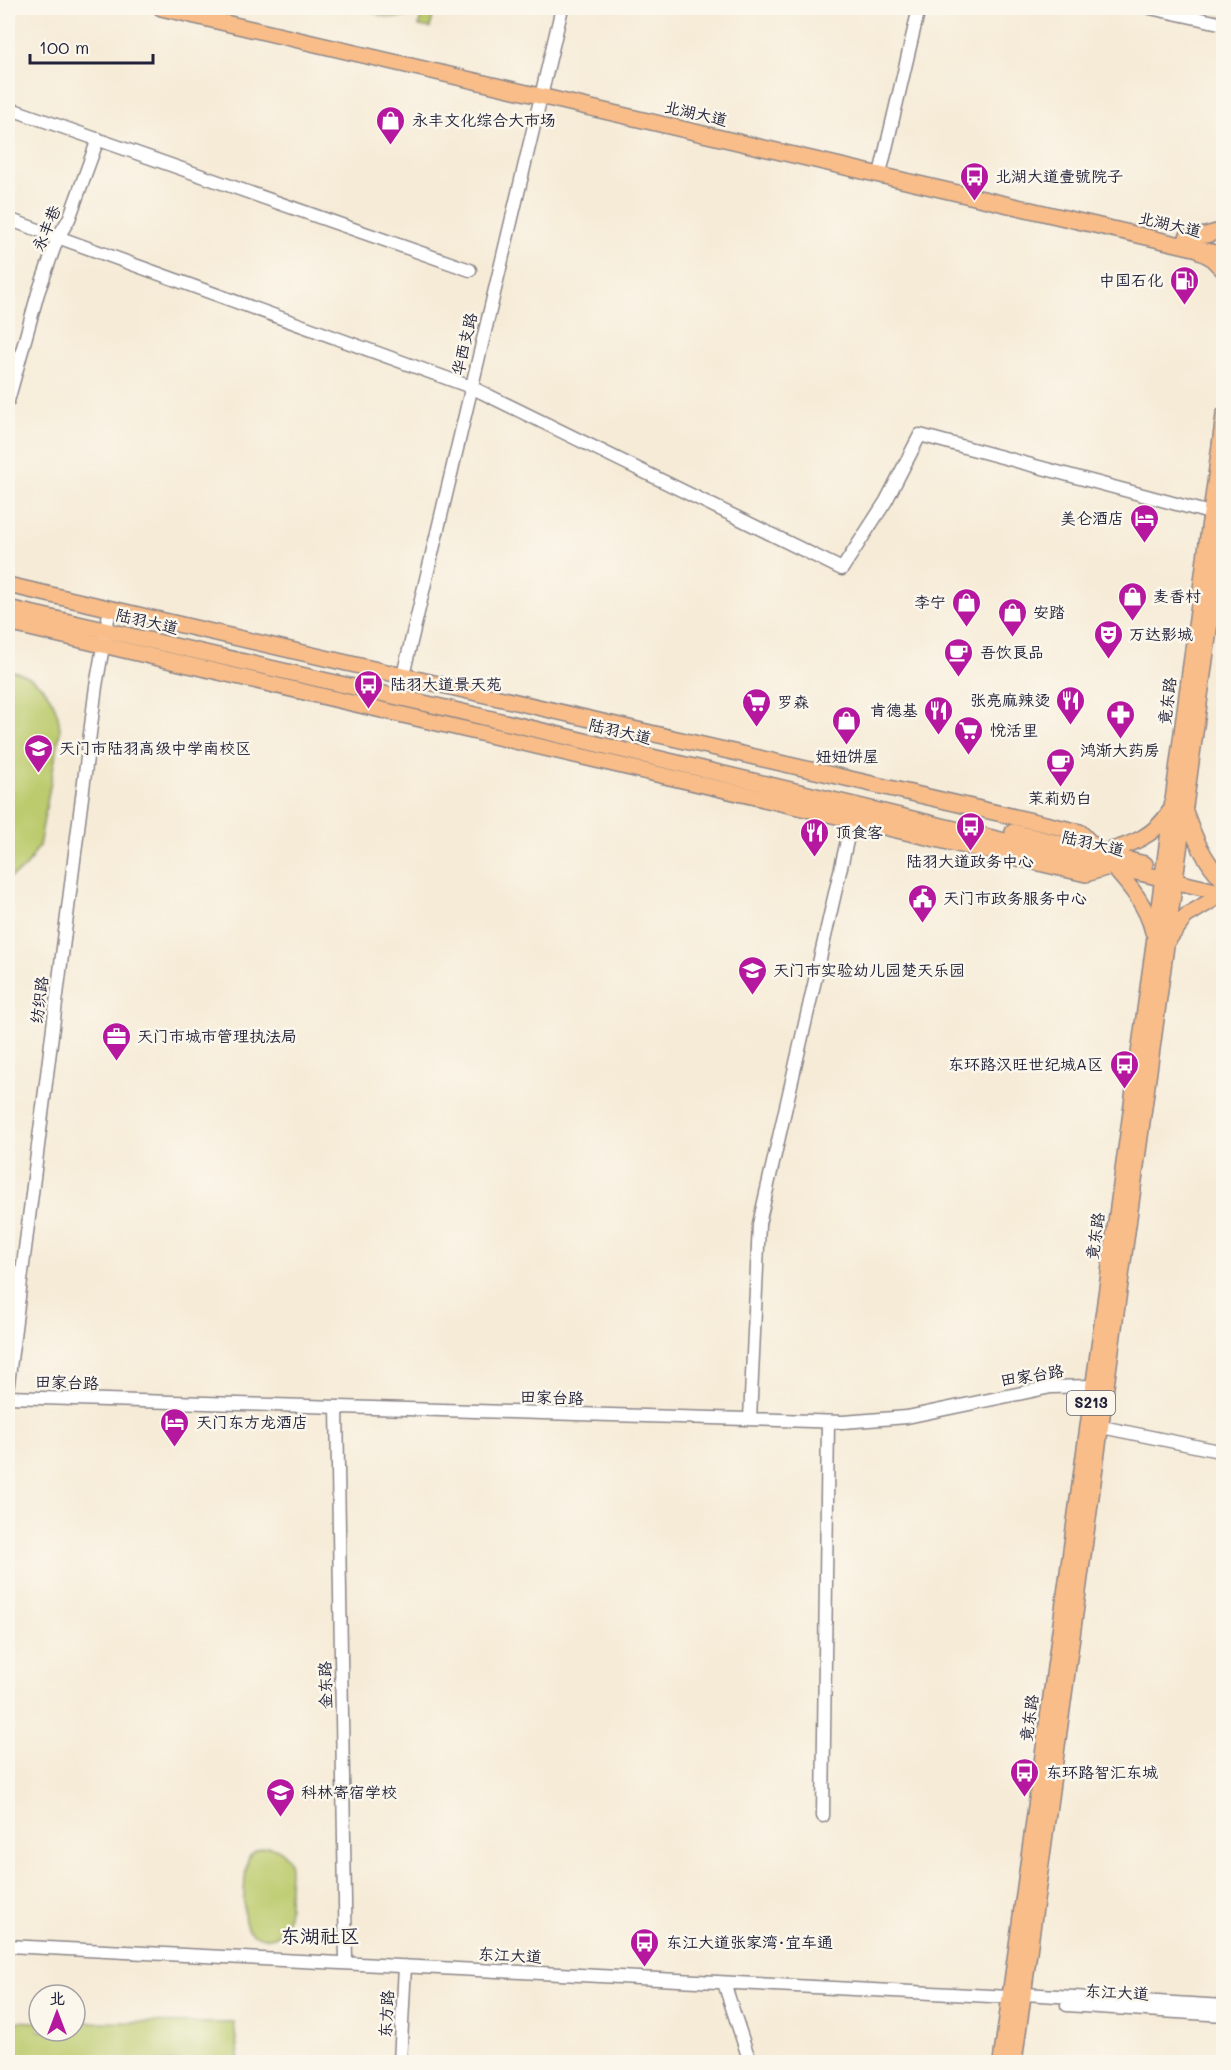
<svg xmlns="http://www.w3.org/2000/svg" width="1231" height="2070" font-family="Mali,'LXGW WenKai TC',sans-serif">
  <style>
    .green { fill: #bccb6d; stroke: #6f7654; stroke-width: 1.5 }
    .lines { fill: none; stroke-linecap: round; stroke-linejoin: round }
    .minor-casing { stroke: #8c8689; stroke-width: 15 }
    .major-casing { stroke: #8c8689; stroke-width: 18 }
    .minor { stroke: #fff; stroke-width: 12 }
    .major { stroke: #f8bd89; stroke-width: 15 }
    .labels { text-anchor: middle; stroke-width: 5; stroke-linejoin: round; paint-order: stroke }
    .shield { fill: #fbf7ec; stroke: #636270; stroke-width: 1.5 }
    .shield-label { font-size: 15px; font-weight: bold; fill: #22223b }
    .street-label { font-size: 16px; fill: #22223b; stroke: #fbf7ec }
    .poi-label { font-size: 16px; fill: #22223b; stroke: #fbf7ec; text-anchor: start }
    .quarter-label { font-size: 20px; fill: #22223b; stroke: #fbf7ec }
  </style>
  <rect width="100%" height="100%" fill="#fbf7ec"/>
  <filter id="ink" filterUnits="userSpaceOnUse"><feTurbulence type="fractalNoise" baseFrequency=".0167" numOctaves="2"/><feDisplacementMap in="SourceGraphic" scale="12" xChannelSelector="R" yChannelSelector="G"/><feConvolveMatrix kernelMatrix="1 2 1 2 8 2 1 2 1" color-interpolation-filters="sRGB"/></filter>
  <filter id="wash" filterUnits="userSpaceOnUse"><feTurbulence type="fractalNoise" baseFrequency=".008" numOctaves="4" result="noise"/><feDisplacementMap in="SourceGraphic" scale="24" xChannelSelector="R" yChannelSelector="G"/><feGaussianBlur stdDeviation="1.35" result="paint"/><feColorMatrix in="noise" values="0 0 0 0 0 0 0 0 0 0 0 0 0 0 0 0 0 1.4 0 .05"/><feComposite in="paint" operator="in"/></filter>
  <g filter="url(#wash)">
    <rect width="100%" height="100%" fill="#f6ebd7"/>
    <path class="green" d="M 366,8 L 435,8 L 430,28 L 419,26 L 422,10 C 404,21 383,20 366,8 Z
      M 8,670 C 40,676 59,700 60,732 L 39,846 L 26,867 L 8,879 Z
      M 270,1847 C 278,1848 284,1852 288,1859 C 292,1867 289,1879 289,1887 C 289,1905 293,1940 264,1938 C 257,1937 249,1932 246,1925 C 242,1915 244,1864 250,1856 C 255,1849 262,1847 270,1847 Z
      M 8,2021 L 39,2022 L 39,2031 L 75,2031 L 75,2022 L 234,2023 L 239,2062 L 8,2062 Z"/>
  </g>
  <g filter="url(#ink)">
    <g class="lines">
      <defs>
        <path id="minor" d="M 1150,8 L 1224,24
          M 8,108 L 470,270
          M 880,174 L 919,8
          M 8,219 L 471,387 L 842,569 L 886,501 L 920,435 L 1210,513
          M 8,401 L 38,293 L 58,237 L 69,219 L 98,139
          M 400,688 L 562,8
          M 8,1384 L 96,686 L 110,608
          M 8,1397 L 843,1422 L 907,1417 L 1051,1387 L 1093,1386
          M 337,1407 L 346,1963
          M 750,1419 L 759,1224 L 852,819
          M 1092,1425 L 1224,1452
          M 823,1816 L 828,1422
          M 8,1946 L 1010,1997 L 1024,1994 L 1224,2006
          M 724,1983 L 750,2062
          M 1067,2005 L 1224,2015
          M 400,2062 L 405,1966"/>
        <path id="major" d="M 161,8 L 1224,255
          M 1187,237 L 1206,235 L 1224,230
          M 1202,253 L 1210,257 L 1224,271
          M 8,585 L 1080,832 L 1101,853
          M 8,608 L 450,709 L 1224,893
          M 8,623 L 1086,874 L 1112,866 C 1130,886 1147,906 1153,932
          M 1186,814 C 1195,839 1204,861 1224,881
          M 1013,832 L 1145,864
          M 1104,852 C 1131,845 1155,836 1170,811
          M 1169,939 L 1186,916 L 1224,893
          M 1001,2062 L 1154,944 L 1224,415
          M 1014,2062 L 1224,520"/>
      </defs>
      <use href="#minor" class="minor-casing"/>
      <use href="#major" class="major-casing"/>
      <use href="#minor" class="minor"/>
      <use href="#major" class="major"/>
    </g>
  </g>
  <defs>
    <symbol id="shop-pin" viewBox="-11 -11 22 30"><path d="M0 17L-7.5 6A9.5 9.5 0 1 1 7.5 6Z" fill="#b5179e" stroke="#fbf7ec"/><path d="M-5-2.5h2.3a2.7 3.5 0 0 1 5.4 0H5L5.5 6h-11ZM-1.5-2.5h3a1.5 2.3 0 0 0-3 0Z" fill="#fff"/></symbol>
    <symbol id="bus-pin" viewBox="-11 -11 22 30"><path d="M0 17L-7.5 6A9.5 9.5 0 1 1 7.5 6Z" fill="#b5179e" stroke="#fbf7ec"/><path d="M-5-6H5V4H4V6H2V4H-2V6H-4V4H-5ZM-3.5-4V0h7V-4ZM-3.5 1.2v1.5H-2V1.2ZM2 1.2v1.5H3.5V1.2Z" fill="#fff"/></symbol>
    <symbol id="fuel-pin" viewBox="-11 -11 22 30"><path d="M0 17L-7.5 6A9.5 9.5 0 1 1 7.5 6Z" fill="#b5179e" stroke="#fbf7ec"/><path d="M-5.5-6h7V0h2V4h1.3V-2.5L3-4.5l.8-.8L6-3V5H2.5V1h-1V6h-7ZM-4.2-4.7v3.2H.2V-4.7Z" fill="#fff"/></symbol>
    <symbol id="hotel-pin" viewBox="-11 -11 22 30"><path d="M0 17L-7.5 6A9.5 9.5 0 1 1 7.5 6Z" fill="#b5179e" stroke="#fbf7ec"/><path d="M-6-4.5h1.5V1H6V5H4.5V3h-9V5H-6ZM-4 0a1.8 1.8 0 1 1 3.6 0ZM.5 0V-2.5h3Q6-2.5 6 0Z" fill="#fff"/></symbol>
    <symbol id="theatre-pin" viewBox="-11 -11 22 30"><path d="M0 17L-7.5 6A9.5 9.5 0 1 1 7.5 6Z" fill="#b5179e" stroke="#fbf7ec"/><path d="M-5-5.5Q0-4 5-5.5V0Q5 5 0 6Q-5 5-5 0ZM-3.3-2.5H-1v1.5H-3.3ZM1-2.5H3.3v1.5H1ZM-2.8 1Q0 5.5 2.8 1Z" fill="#fff"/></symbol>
    <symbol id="cafe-pin" viewBox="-11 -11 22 30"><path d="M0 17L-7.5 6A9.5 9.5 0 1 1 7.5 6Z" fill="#b5179e" stroke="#fbf7ec"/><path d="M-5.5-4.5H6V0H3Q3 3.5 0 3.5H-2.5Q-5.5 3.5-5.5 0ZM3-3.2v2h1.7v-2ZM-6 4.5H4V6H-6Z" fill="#fff"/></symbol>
    <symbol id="restaurant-pin" viewBox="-11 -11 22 30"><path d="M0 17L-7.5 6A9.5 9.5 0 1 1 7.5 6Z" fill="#b5179e" stroke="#fbf7ec"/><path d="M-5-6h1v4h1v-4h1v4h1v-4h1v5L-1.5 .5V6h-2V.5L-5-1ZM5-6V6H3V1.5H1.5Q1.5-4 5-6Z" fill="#fff"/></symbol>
    <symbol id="supermarket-pin" viewBox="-11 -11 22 30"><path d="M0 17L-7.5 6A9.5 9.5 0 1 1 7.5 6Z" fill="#b5179e" stroke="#fbf7ec"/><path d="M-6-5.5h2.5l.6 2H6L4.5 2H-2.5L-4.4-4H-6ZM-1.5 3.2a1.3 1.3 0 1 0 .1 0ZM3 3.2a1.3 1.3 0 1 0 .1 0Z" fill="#fff"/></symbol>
    <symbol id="pharmacy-pin" viewBox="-11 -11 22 30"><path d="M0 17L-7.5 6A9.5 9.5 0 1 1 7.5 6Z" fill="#b5179e" stroke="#fbf7ec"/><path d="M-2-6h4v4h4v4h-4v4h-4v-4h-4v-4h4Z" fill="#fff"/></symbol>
    <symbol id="school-pin" viewBox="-11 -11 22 30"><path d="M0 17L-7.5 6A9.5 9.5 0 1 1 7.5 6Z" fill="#b5179e" stroke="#fbf7ec"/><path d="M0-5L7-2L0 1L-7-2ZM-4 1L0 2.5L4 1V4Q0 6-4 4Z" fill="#fff"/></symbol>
    <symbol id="civic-pin" viewBox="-11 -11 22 30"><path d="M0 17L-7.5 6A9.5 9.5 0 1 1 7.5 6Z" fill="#b5179e" stroke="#fbf7ec"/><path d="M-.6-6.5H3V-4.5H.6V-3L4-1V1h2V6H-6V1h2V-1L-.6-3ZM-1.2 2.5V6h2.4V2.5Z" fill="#fff"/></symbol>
    <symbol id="office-pin" viewBox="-11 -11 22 30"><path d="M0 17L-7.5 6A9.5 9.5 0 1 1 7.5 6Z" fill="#b5179e" stroke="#fbf7ec"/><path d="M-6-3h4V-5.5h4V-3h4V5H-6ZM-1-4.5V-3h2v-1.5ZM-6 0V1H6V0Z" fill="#fff"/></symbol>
  </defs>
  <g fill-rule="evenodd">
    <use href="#shop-pin" x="374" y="104" width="33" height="45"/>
    <use href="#bus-pin" x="958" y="160" width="33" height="45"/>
    <use href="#fuel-pin" x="1168" y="264" width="33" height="45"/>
    <use href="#hotel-pin" x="1128" y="502" width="33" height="45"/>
    <use href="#shop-pin" x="1116" y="580" width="33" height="45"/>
    <use href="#shop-pin" x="950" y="586" width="33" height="45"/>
    <use href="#shop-pin" x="996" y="596" width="33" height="45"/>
    <use href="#theatre-pin" x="1092" y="618" width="33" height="45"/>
    <use href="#cafe-pin" x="942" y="636" width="33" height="45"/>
    <use href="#bus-pin" x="352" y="668" width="33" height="45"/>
    <use href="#restaurant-pin" x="1054" y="684" width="33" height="45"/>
    <use href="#supermarket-pin" x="740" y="686" width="33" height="45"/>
    <use href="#restaurant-pin" x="922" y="694" width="33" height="45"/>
    <use href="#pharmacy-pin" x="1104" y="698" width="33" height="45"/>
    <use href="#shop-pin" x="830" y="704" width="33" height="45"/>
    <use href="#supermarket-pin" x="952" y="714" width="33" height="45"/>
    <use href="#school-pin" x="22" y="732" width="33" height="45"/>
    <use href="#cafe-pin" x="1044" y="746" width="33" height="45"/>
    <use href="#bus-pin" x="954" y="810" width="33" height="45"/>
    <use href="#restaurant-pin" x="798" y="816" width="33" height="45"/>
    <use href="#civic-pin" x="906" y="882" width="33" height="45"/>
    <use href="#school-pin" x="736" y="954" width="33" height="45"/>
    <use href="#office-pin" x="100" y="1020" width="33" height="45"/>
    <use href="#bus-pin" x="1108" y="1048" width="33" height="45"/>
    <use href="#hotel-pin" x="158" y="1406" width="33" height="45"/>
    <use href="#bus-pin" x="1008" y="1756" width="33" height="45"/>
    <use href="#school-pin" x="264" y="1776" width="33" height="45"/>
    <use href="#bus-pin" x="628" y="1926" width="33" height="45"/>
  </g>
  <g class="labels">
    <rect class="shield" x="1067" y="1391" width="48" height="24" rx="4.5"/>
    <g class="shield-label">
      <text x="1091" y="1408">S213</text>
    </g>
    <g class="street-label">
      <text transform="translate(696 113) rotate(13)" y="6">北湖大道</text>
      <text transform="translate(1170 224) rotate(13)" y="6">北湖大道</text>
      <text transform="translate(46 228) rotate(-67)" y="6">永丰巷</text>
      <text transform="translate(464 344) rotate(-77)" y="6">华西支路</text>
      <text transform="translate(147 621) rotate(13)" y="6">陆羽大道</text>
      <text transform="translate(1167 701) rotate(-83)" y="6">竟东路</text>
      <text transform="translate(620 731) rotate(13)" y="6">陆羽大道</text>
      <text transform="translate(1093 843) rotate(13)" y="6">陆羽大道</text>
      <text transform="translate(39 1000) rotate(-83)" y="6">纺织路</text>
      <text transform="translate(1095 1236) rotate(-82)" y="6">竟东路</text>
      <text transform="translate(1032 1375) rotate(-9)" y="6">田家台路</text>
      <text transform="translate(67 1382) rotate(2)" y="6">田家台路</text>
      <text transform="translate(552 1397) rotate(2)" y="6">田家台路</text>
      <text transform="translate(325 1685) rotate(-91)" y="6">金东路</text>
      <text transform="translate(1029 1718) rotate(-82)" y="6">竟东路</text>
      <text transform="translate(510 1955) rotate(3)" y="6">东江大道</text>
      <text transform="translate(1117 1992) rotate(3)" y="6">东江大道</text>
      <text transform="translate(386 2014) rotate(-87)" y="6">东方路</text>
    </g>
    <g class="poi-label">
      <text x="412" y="126">永丰文化综合大市场</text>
      <text x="995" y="182">北湖大道壹號院子</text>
      <text x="1163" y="286" text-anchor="end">中国石化</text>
      <text x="1124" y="524" text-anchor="end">美仑酒店</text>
      <text x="1153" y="602">麦香村</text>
      <text x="946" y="608" text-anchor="end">李宁</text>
      <text x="1033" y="618">安踏</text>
      <text x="1129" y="640">万达影城</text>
      <text x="980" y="658">吾饮良品</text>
      <text x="390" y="690">陆羽大道景天苑</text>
      <text x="1050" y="706" text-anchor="end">张亮麻辣烫</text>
      <text x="777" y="708">罗森</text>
      <text x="918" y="716" text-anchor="end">肯德基</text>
      <text x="990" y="736">悦活里</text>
      <text x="59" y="754">天门市陆羽高级中学南校区</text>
      <text x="1120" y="756" text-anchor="middle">鸿渐大药房</text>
      <text x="847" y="762" text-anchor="middle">妞妞饼屋</text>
      <text x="1060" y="804" text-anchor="middle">茉莉奶白</text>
      <text x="835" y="838">顶食客</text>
      <text x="970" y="867" text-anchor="middle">陆羽大道政务中心</text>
      <text x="943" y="904">天门市政务服务中心</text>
      <text x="773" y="976">天门市实验幼儿园楚天乐园</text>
      <text x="137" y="1042">天门市城市管理执法局</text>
      <text x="1103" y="1070" text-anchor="end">东环路汉旺世纪城A区</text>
      <text x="196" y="1428">天门东方龙酒店</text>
      <text x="1046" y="1778">东环路智汇东城</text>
      <text x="301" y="1798">科林寄宿学校</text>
      <text x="666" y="1948">东江大道张家湾·宜车通</text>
    </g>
    <g class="quarter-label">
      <text x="320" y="1943">东湖社区</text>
    </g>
  </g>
  <rect width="1231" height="2070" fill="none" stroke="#fbf7ec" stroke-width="30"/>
  <g transform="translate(57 2013)"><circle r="28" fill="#fbf7ec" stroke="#a4a2a5" stroke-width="1.5"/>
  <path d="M0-4.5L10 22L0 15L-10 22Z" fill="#b5179e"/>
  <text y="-9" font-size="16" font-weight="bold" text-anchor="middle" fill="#22223b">北</text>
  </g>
  <path d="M30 54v9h123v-9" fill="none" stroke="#22223b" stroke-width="3"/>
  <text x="39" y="54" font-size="18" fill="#22223b" stroke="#fbf7ec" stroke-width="4.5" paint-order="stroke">100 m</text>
</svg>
